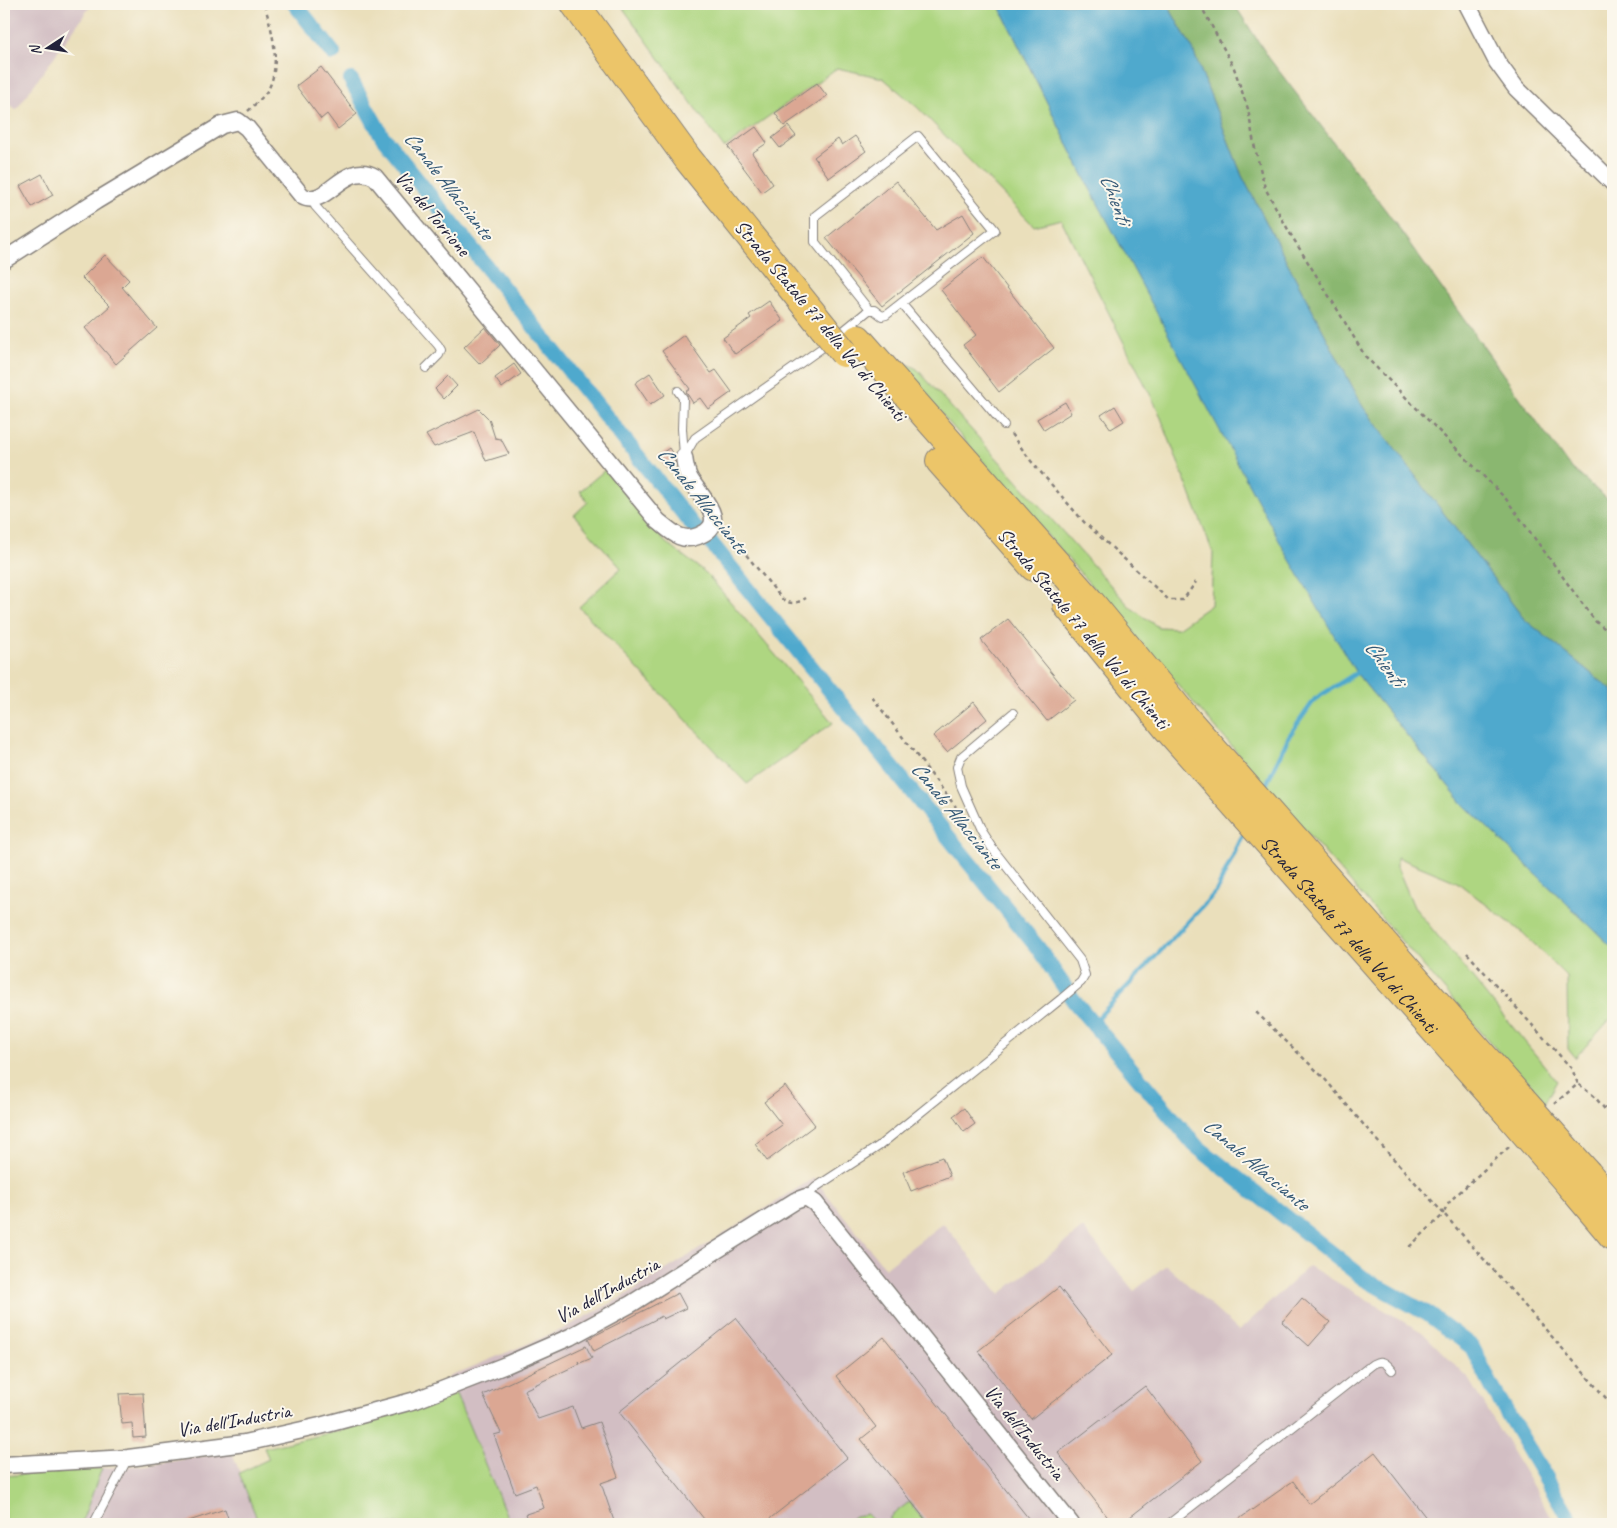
<svg xmlns="http://www.w3.org/2000/svg" width="1617" height="1528" font-family="Caveat,sans-serif">
  <style>
    .industrial { fill: #d2bec3 }
    .green { fill: #aed681; stroke: #687c5e }
    .forest { fill: #8ab76f; stroke: #566c55 }
    .water { fill: #4fa9cd; stroke: #386684 }
    .lines { fill: none; stroke-linecap: round; stroke-linejoin: round }
    .stream { stroke: #4fa9cd; stroke-width: 4.5 }
    .canal { stroke: #4fa9cd; stroke-width: 16 }
    .building { fill: #dba793 }
    .lane-casing { stroke: #86807b; stroke-width: 10 }
    .street-casing { stroke: #86807b; stroke-width: 19 }
    .highway-casing { stroke: #86807b; stroke-width: 30 }
    .path { stroke: #86807b; stroke-width: 2.5; stroke-dasharray: 4 4; stroke-linecap: butt }
    .lane { stroke: #fff; stroke-width: 8 }
    .street { stroke: #fff; stroke-width: 16 }
    .highway { stroke: #ecc569; stroke-width: 28 }
    .highway-bridge-casing { stroke: #86807b; stroke-width: 30; stroke-linecap: butt }
    .highway-bridge { stroke: #ecc569; stroke-width: 28 }
    .labels { text-anchor: middle; stroke-width: 4; stroke-linejoin: round; paint-order: stroke }
    .street-label { font-size: 20px; fill: #22223b; stroke: #fbf7ec }
    .water-label { font-size: 21px; font-style: italic; fill: #345875; stroke: #fbf7ec }
  </style>
  <rect width="100%" height="100%" fill="#fbf7ec"/>
  <filter id="ink" filterUnits="userSpaceOnUse"><feTurbulence type="fractalNoise" baseFrequency=".02" numOctaves="2"/><feDisplacementMap in="SourceGraphic" scale="10" xChannelSelector="R" yChannelSelector="G"/><feConvolveMatrix kernelMatrix="1 2 1 2 8 2 1 2 1" color-interpolation-filters="sRGB"/></filter>
  <filter id="wash" filterUnits="userSpaceOnUse"><feTurbulence type="fractalNoise" baseFrequency=".0096" numOctaves="4" result="noise"/><feDisplacementMap in="SourceGraphic" scale="20" xChannelSelector="R" yChannelSelector="G"/><feGaussianBlur stdDeviation="1.12" result="paint"/><feColorMatrix in="noise" values="0 0 0 0 0 0 0 0 0 0 0 0 0 0 0 0 0 1.4 0 .05"/><feComposite in="paint" operator="in"/></filter>
  <g filter="url(#wash)">
    <rect width="100%" height="100%" fill="#eadfbb"/>
    <path class="industrial" d="M 4,4 L 92,4 L 16,110 L 4,99 Z
      M 814,1178 L 885,1268 L 943,1223 L 1000,1294 L 1083,1228 L 1134,1291 L 1166,1265 L 1239,1331 L 1309,1266 L 1422,1332 L 1470,1380 L 1555,1524 L 510,1524 L 448,1377 L 563,1329 L 624,1296 Z
      M 232,1452 L 259,1524 L 81,1524 L 102,1468 L 147,1465 Z"/>
    <path class="green" d="M 620,4 L 998,4 L 1088,185 L 1356,673 L 1464,805 L 1613,948 L 1613,1016 L 1575,1058 L 1568,1049 L 1567,977 L 1523,933 L 1457,882 L 1397,857 L 1397,867 L 1414,907 L 1557,1081 L 1544,1104 L 890,355 L 917,369 L 1130,607 L 1158,627 L 1178,628 L 1211,605 L 1213,553 L 1158,410 L 1061,219 L 1034,226 L 917,107 L 883,78 L 837,68 L 724,148 Z
      M 605,470 L 665,542 L 706,573 L 833,723 L 747,784 L 579,607 L 621,568 L 574,515 L 588,502 L 580,491 Z
      M 456,1394 L 510,1524 L 259,1524 L 239,1473 L 269,1459 L 264,1448 L 343,1430 Z
      M 102,1468 L 81,1524 L 4,1524 L 4,1476 Z
      M 909,1502 L 926,1524 L 890,1524 L 890,1517 Z
      M 867,1514 L 876,1524 L 845,1524 L 855,1516 Z"/>
    <path class="forest" d="M 1167,4 L 1234,4 L 1269,58 L 1387,212 L 1568,465 L 1613,504 L 1613,691 L 1524,619 L 1363,407 L 1242,176 L 1192,48 Z"/>
    <path class="water" d="M 998,4 L 1167,4 L 1192,48 L 1242,176 L 1363,407 L 1524,619 L 1613,691 L 1613,948 L 1464,805 L 1356,673 L 1283,548 L 1088,185 Z"/>
    <g class="lines">
      <path class="stream" d="M 1267,783 L 1289,736 L 1315,699 L 1361,670
        M 1093,1023 L 1216,892 L 1243,835"/>
      <path class="canal" d="M 295,4 L 333,53
        M 351,80 L 382,136 L 695,528 L 707,538 L 1038,948 L 1074,1001 L 1195,1145 L 1363,1278 L 1428,1314 L 1472,1347 L 1493,1389 L 1573,1524"/>
    </g>
    <g id="blocks">
      <path class="building" d="M 321,67 L 357,114 L 338,129 L 327,114 L 321,119 L 296,86 Z
        M 817,83 L 827,96 L 784,126 L 775,113 Z
        M 788,126 L 796,136 L 780,148 L 772,138 Z
        M 756,127 L 767,143 L 752,153 L 773,184 L 762,192 L 728,147 Z
        M 855,136 L 866,151 L 829,178 L 814,157 L 838,139 L 842,145 Z
        M 42,174 L 53,195 L 32,207 L 20,186 Z
        M 896,181 L 936,230 L 963,214 L 974,233 L 882,306 L 826,238 Z
        M 105,255 L 129,280 L 122,287 L 157,328 L 116,364 L 85,328 L 110,306 L 82,278 Z
        M 983,257 L 1054,348 L 999,392 L 963,345 L 976,335 L 941,290 Z
        M 769,301 L 783,321 L 735,354 L 723,338 L 751,318 L 749,315 Z
        M 485,327 L 500,345 L 480,364 L 464,347 Z
        M 684,335 L 711,373 L 716,370 L 732,392 L 708,409 L 700,398 L 693,403 L 686,392 L 690,389 L 662,351 Z
        M 514,364 L 521,374 L 502,388 L 495,378 Z
        M 650,373 L 665,395 L 650,405 L 635,383 Z
        M 448,376 L 457,386 L 444,399 L 435,389 Z
        M 1065,402 L 1071,413 L 1044,430 L 1037,419 Z
        M 1115,406 L 1124,421 L 1111,429 L 1101,415 Z
        M 479,409 L 489,419 L 495,438 L 501,439 L 509,454 L 486,461 L 474,432 L 434,447 L 426,435 Z
        M 669,448 L 674,456 L 675,463 L 666,468 L 658,456 Z
        M 1008,619 L 1074,700 L 1047,721 L 981,640 Z
        M 974,702 L 987,719 L 947,752 L 933,736 Z
        M 785,1086 L 815,1125 L 767,1161 L 755,1144 L 782,1125 L 764,1102 Z
        M 964,1108 L 975,1124 L 964,1132 L 953,1116 Z
        M 942,1157 L 950,1176 L 911,1191 L 903,1172 Z
        M 1059,1287 L 1112,1355 L 1031,1419 L 978,1351 Z
        M 678,1293 L 686,1308 L 663,1319 L 662,1316 L 594,1351 L 588,1339 Z
        M 1302,1298 L 1330,1322 L 1309,1346 L 1282,1322 Z
        M 736,1318 L 847,1458 L 763,1524 L 708,1524 L 619,1412 Z
        M 884,1337 L 1033,1524 L 929,1524 L 861,1439 L 876,1427 L 836,1376 Z
        M 586,1346 L 592,1358 L 580,1363 L 578,1361 L 579,1364 L 524,1390 L 538,1419 L 573,1407 L 581,1428 L 599,1422 L 618,1477 L 601,1483 L 615,1524 L 530,1524 L 526,1514 L 544,1508 L 536,1485 L 515,1493 L 494,1435 L 501,1433 L 483,1395 Z
        M 1145,1386 L 1202,1461 L 1121,1524 L 1113,1524 L 1058,1453 Z
        M 143,1393 L 146,1437 L 133,1438 L 132,1423 L 122,1424 L 119,1394 Z
        M 1375,1452 L 1431,1524 L 1232,1524 L 1293,1481 L 1309,1504 Z
        M 225,1509 L 230,1524 L 187,1524 L 186,1522 Z"/>
    </g>
  </g>
  <g filter="url(#ink)">
    <use href="#blocks" fill-opacity="0" stroke="#86807b" stroke-width="1"/>
    <g class="lines">
      <defs>
        <path id="lane" d="M 918,136 L 995,230 L 886,315 L 882,316 L 874,310 L 869,310 L 815,242 L 815,216 Z
          M 312,199 L 315,206 L 438,345 L 441,350 L 439,355 L 426,368
          M 901,303 L 1004,425
          M 678,391 L 683,398 L 682,429 L 684,455
          M 684,457 L 695,438 L 826,345 L 869,310
          M 806,1197 L 816,1187 L 879,1146 L 1061,999 L 1081,982 L 1085,975 L 1080,960 L 992,848 L 981,831 L 961,786 L 957,767 L 961,757 L 1013,713
          M 95,1524 L 95,1521 L 128,1458
          M 1169,1524 L 1373,1364 C 1382,1359 1386,1363 1392,1370"/>
        <path id="street" d="M 1467,4 L 1497,62 L 1516,88 L 1613,183
          M 4,260 L 96,201 L 222,125 L 238,121 L 247,128 L 302,196 C 326,210 344,159 375,177 L 658,521 C 671,531 681,543 698,536 C 732,523 699,495 690,479 C 686,472 685,465 684,457
          M 4,1465 L 128,1458 L 245,1443 L 320,1426 L 416,1400 L 506,1365 L 570,1337 L 631,1304 L 795,1201 L 806,1197 L 815,1203 L 1071,1524"/>
        <g id="highway">
          <path d="M 575,4 L 688,159 L 824,328"/>
          <path d="M 858,339 L 1091,603 L 1188,721 L 1521,1099"/>
          <path d="M 940,461 L 1034,567"/>
          <path id="s1" d="M 1067,605 L 1167,728 L 1506,1111"/>
          <path d="M 1588,1174 L 1613,1204"/>
          <path d="M 1571,1186 L 1613,1236"/>
        </g>
      </defs>
      <use href="#lane" class="lane-casing"/>
      <use href="#street" class="street-casing"/>
      <use href="#highway" class="highway-casing"/>
      <path class="path" d="M 1200,4 L 1234,68 L 1248,109 L 1254,144 L 1265,188 L 1291,235 L 1334,304 L 1365,356 L 1506,499 L 1595,621 L 1613,635
        M 248,111 C 255,104 264,97 269,88 C 281,63 272,28 264,4
        M 1011,434 L 1031,461 L 1084,522 L 1169,600 L 1183,600 L 1196,582
        M 726,530 L 783,600 C 792,605 798,603 806,598
        M 872,697 L 956,807
        M 1467,953 L 1572,1069 L 1578,1084
        M 1256,1012 L 1324,1078 L 1380,1144 L 1444,1214 L 1407,1249
        M 1554,1104 L 1578,1084 L 1594,1096 L 1613,1119
        M 1509,1147 L 1451,1200 L 1446,1207 L 1444,1214 L 1613,1406"/>
      <use href="#lane" class="lane"/>
      <use href="#street" class="street"/>
      <use href="#highway" class="highway"/>
      <defs>
        <path id="highway-bridge" d="M 824,328 L 844,353
          M 1521,1099 L 1588,1174
          M 1506,1111 L 1571,1186"/>
      </defs>
      <use href="#highway-bridge" class="highway-bridge-casing"/>
      <use href="#highway-bridge" class="highway-bridge"/>
    </g>
  </g>
  <g class="labels">
    <g class="street-label">
      <text transform="translate(433 213) rotate(50)" y="7">Via del Torrione</text>
      <text transform="translate(821 320) rotate(50)" y="7">Strada Statale 77 della Val di Chienti</text>
      <text transform="translate(1084 628) rotate(50)" y="7">Strada Statale 77 della Val di Chienti</text>
      <text dy="7" stroke="none"><textPath href="#s1" startOffset="434">Strada Statale 77 della Val di Chienti</textPath></text>
      <text transform="translate(607 1290) rotate(-29)" y="7">Via dell'Industria</text>
      <text transform="translate(234 1420) rotate(-10)" y="7">Via dell'Industria</text>
      <text transform="translate(1025 1432) rotate(51)" y="7">Via dell'Industria</text>
    </g>
    <g class="water-label">
      <text transform="translate(449 185) rotate(52)" y="7">Canale Allacciante</text>
      <text transform="translate(1116 199) rotate(69)" y="7">Chienti</text>
      <text transform="translate(703 500) rotate(51)" y="7">Canale Allacciante</text>
      <text transform="translate(1385 663) rotate(53)" y="7">Chienti</text>
      <text transform="translate(957 815) rotate(51)" y="7">Canale Allacciante</text>
      <text transform="translate(1256 1164) rotate(40)" y="7">Canale Allacciante</text>
    </g>
  </g>
  <rect width="1617" height="1528" fill="none" stroke="#fbf7ec" stroke-width="20"/>
  <g transform="translate(48 48) rotate(258)" stroke="#fbf7ec" stroke-width="4" paint-order="stroke">
  <path d="M0-4L9 19L0 12L-9 19Z" fill="#22223b"/>
  <text y="-8" font-size="14" font-weight="bold" text-anchor="middle" fill="#22223b">N</text>
  </g>
</svg>
